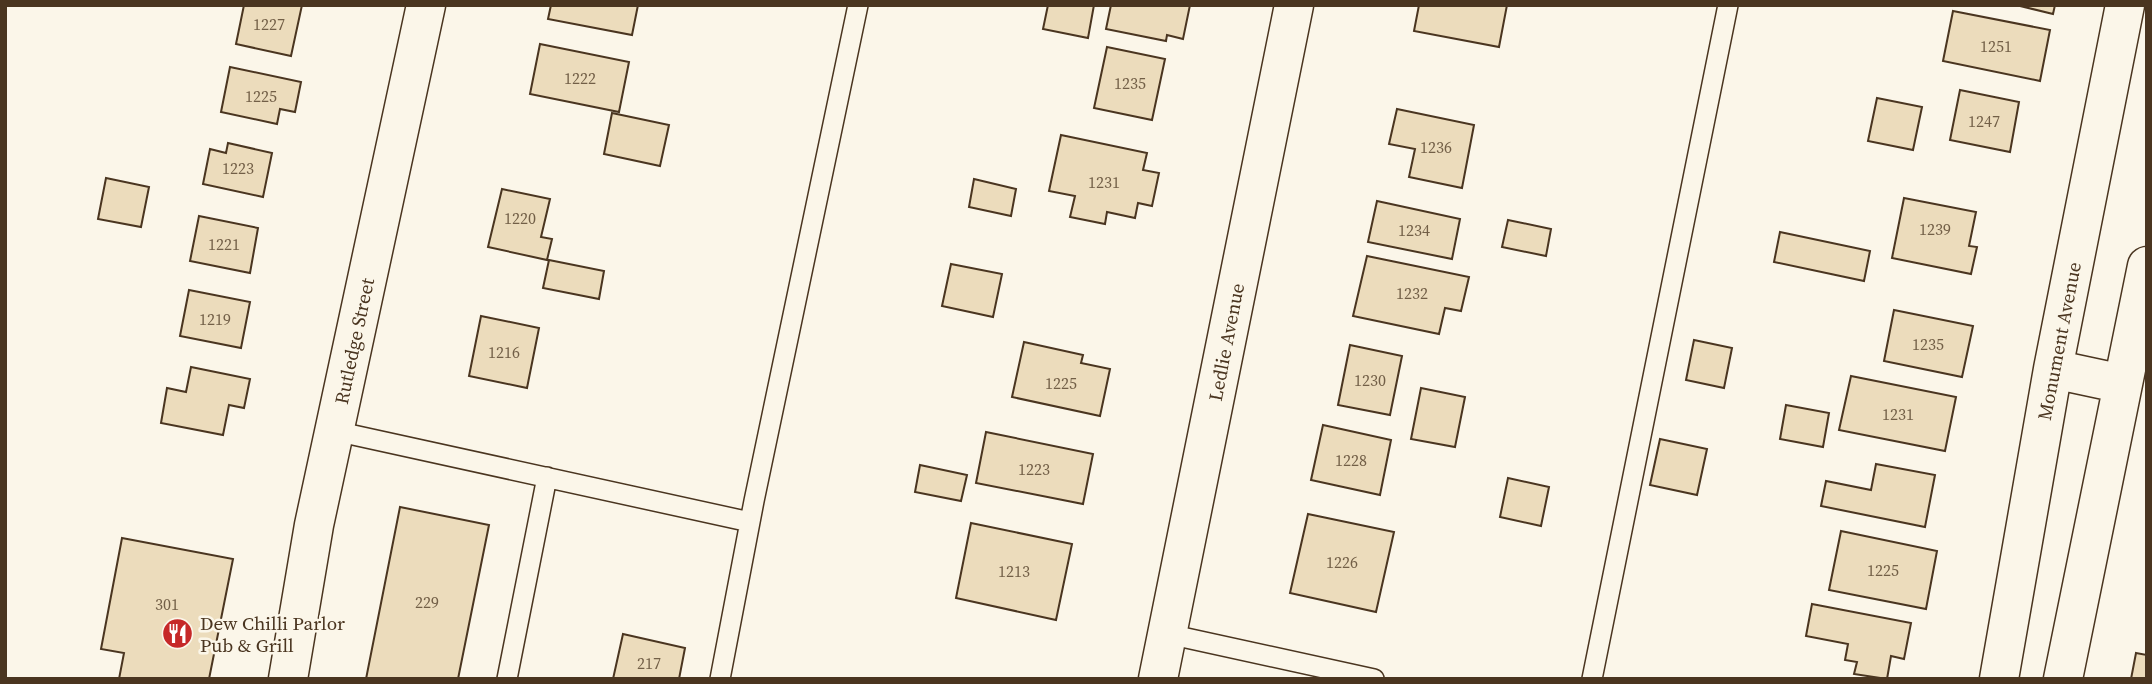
<svg xmlns="http://www.w3.org/2000/svg" width="2152" height="684" font-family="'Source Serif 4',serif">
  <style>
    .building { fill: #ecdcbc; stroke: #4a3520; stroke-width: 2 }
    .lines { fill: none; stroke-linecap: round; stroke-linejoin: round }
    .service-casing { stroke: #4a3520; stroke-width: 22 }
    .minor-casing { stroke: #4a3520; stroke-width: 41 }
    .service { stroke: #fbf6e9; stroke-width: 19 }
    .minor { stroke: #fbf6e9; stroke-width: 38 }
    .labels { text-anchor: middle; stroke-width: 5; stroke-linejoin: round; paint-order: stroke }
    .number-label { font-size: 16px; fill: #725f47 }
    .street-label { font-size: 19px; fill: #4a3520; stroke: #fbf6e9 }
    .poi-label { font-size: 19px; fill: #4a3520; stroke: #fbf6e9; text-anchor: start }
  </style>
  <rect width="100%" height="100%" fill="#fbf6e9"/>
  <path class="building" d="M 244,5 L 302,5 L 291,56 L 236,44 Z
    M 551,5 L 638,5 L 632,35 L 548,19 Z
    M 1048,5 L 1094,5 L 1088,38 L 1043,29 Z
    M 1111,5 L 1190,5 L 1183,39 L 1167,35 L 1166,41 L 1106,29 Z
    M 1419,5 L 1507,5 L 1499,47 L 1414,31 Z
    M 2016,5 L 2055,5 L 2053,14 Z
    M 1953,11 L 2050,30 L 2040,81 L 1943,61 Z
    M 540,44 L 629,62 L 619,112 L 530,94 Z
    M 1107,47 L 1165,59 L 1152,120 L 1094,108 Z
    M 230,67 L 301,82 L 295,112 L 280,109 L 277,124 L 221,112 Z
    M 1960,90 L 2019,102 L 2010,152 L 1950,140 Z
    M 1877,98 L 1922,107 L 1913,150 L 1868,141 Z
    M 1397,109 L 1474,125 L 1462,188 L 1409,177 L 1415,149 L 1389,144 Z
    M 612,113 L 669,125 L 660,166 L 604,154 Z
    M 1061,135 L 1147,153 L 1143,170 L 1159,173 L 1152,206 L 1138,203 L 1135,218 L 1107,212 L 1105,224 L 1070,217 L 1075,196 L 1049,191 Z
    M 228,143 L 272,153 L 263,197 L 203,184 L 210,149 L 226,153 Z
    M 106,178 L 149,187 L 141,227 L 98,219 Z
    M 974,179 L 1016,189 L 1011,216 L 969,207 Z
    M 502,189 L 550,199 L 541,237 L 552,239 L 547,260 L 488,247 Z
    M 1904,198 L 1976,212 L 1969,246 L 1977,247 L 1971,274 L 1892,258 Z
    M 1377,201 L 1460,219 L 1452,259 L 1368,242 Z
    M 199,216 L 258,228 L 250,273 L 190,261 Z
    M 1508,220 L 1551,229 L 1546,256 L 1502,247 Z
    M 1780,232 L 1870,251 L 1864,281 L 1774,262 Z
    M 1367,256 L 1469,277 L 1461,311 L 1445,308 L 1439,334 L 1353,316 Z
    M 549,260 L 604,271 L 599,299 L 543,288 Z
    M 951,264 L 1002,274 L 993,317 L 942,306 Z
    M 189,290 L 250,302 L 241,348 L 180,336 Z
    M 1894,310 L 1973,326 L 1962,377 L 1884,361 Z
    M 481,316 L 539,328 L 527,388 L 469,376 Z
    M 1694,340 L 1732,348 L 1724,388 L 1686,380 Z
    M 1024,342 L 1083,355 L 1081,363 L 1110,369 L 1100,416 L 1012,397 Z
    M 1350,345 L 1402,356 L 1390,415 L 1338,405 Z
    M 191,367 L 250,379 L 244,408 L 229,405 L 223,435 L 161,423 L 167,388 L 186,392 Z
    M 1851,376 L 1956,397 L 1945,451 L 1839,430 Z
    M 1421,388 L 1465,397 L 1455,447 L 1411,439 Z
    M 1786,405 L 1829,413 L 1823,447 L 1780,439 Z
    M 1323,425 L 1391,440 L 1380,495 L 1311,480 Z
    M 986,432 L 1093,454 L 1083,504 L 976,483 Z
    M 1660,439 L 1707,449 L 1697,495 L 1650,485 Z
    M 1876,464 L 1935,475 L 1925,527 L 1821,506 L 1826,481 L 1871,490 Z
    M 920,465 L 967,475 L 961,501 L 915,492 Z
    M 1508,478 L 1549,487 L 1541,526 L 1500,517 Z
    M 400,507 L 489,525 L 458,679 L 366,679 Z
    M 1308,514 L 1394,532 L 1376,612 L 1290,593 Z
    M 971,523 L 1072,544 L 1056,620 L 956,598 Z
    M 1841,531 L 1937,551 L 1926,609 L 1829,590 Z
    M 122,538 L 233,559 L 209,679 L 119,679 L 124,653 L 101,649 Z
    M 1812,604 L 1911,623 L 1904,659 L 1891,656 L 1887,679 L 1854,674 L 1857,662 L 1845,660 L 1848,644 L 1806,636 Z
    M 623,634 L 685,648 L 679,679 L 613,679 Z
    M 2136,653 L 2147,655 L 2147,679 L 2131,679 Z"/>
  <g class="lines">
    <defs>
      <path id="service" d="M 335,431 L 750,522
        M 1168,634 L 1374,679
        M 507,679 L 547,477
        M 720,679 L 754,501 L 858,5
        M 1592,679 L 1728,5"/>
      <path id="minor" d="M 2053,369 L 2123,384
        M 288,679 L 314,525 L 426,5
        M 1158,679 L 1294,5
        M 1999,679 L 2053,369 L 2125,5
        M 2063,679 L 2147,266"/>
    </defs>
    <use href="#service" class="service-casing"/>
    <use href="#minor" class="minor-casing"/>
    <use href="#service" class="service"/>
    <use href="#minor" class="minor"/>
  </g>
  <defs>
    <symbol id="restaurant-disc" viewBox="-11 -11 22 22"><circle r="9.5" fill="#c62828" stroke="#fbf6e9"/><path d="M-5-6h1v4h1v-4h1v4h1v-4h1v5L-1.5 .5V6h-2V.5L-5-1ZM5-6V6H3V1.5H1.5Q1.5-4 5-6Z" fill="#fff"/></symbol>
  </defs>
  <g fill-rule="evenodd">
    <use href="#restaurant-disc" x="160" y="616" width="35" height="35"/>
  </g>
  <g class="labels">
    <g class="number-label">
      <text x="269" y="30">1227</text>
      <text x="1996" y="52">1251</text>
      <text x="580" y="84">1222</text>
      <text x="1130" y="89">1235</text>
      <text x="261" y="102">1225</text>
      <text x="1984" y="127">1247</text>
      <text x="1436" y="153">1236</text>
      <text x="238" y="174">1223</text>
      <text x="1104" y="188">1231</text>
      <text x="520" y="224">1220</text>
      <text x="1935" y="235">1239</text>
      <text x="1414" y="236">1234</text>
      <text x="224" y="250">1221</text>
      <text x="1412" y="299">1232</text>
      <text x="215" y="325">1219</text>
      <text x="1928" y="350">1235</text>
      <text x="504" y="358">1216</text>
      <text x="1370" y="386">1230</text>
      <text x="1061" y="389">1225</text>
      <text x="1898" y="420">1231</text>
      <text x="1351" y="466">1228</text>
      <text x="1034" y="475">1223</text>
      <text x="1342" y="568">1226</text>
      <text x="1883" y="576">1225</text>
      <text x="1014" y="577">1213</text>
      <text x="427" y="608">229</text>
      <text x="167" y="610">301</text>
      <text x="649" y="669">217</text>
    </g>
    <g class="street-label">
      <text transform="translate(354 341) rotate(-78)" y="7">Rutledge Street</text>
      <text transform="translate(2059 341) rotate(-79)" y="7">Monument Avenue</text>
      <text transform="translate(1226 342) rotate(-79)" y="7">Ledlie Avenue</text>
    </g>
    <g class="poi-label">
      <text x="200" y="630">Dew Chilli Parlor<tspan x="200" dy="22">Pub &amp; Grill</tspan></text>
    </g>
  </g>
  <rect width="2152" height="684" fill="none" stroke="#4a3520" stroke-width="14"/>
</svg>
